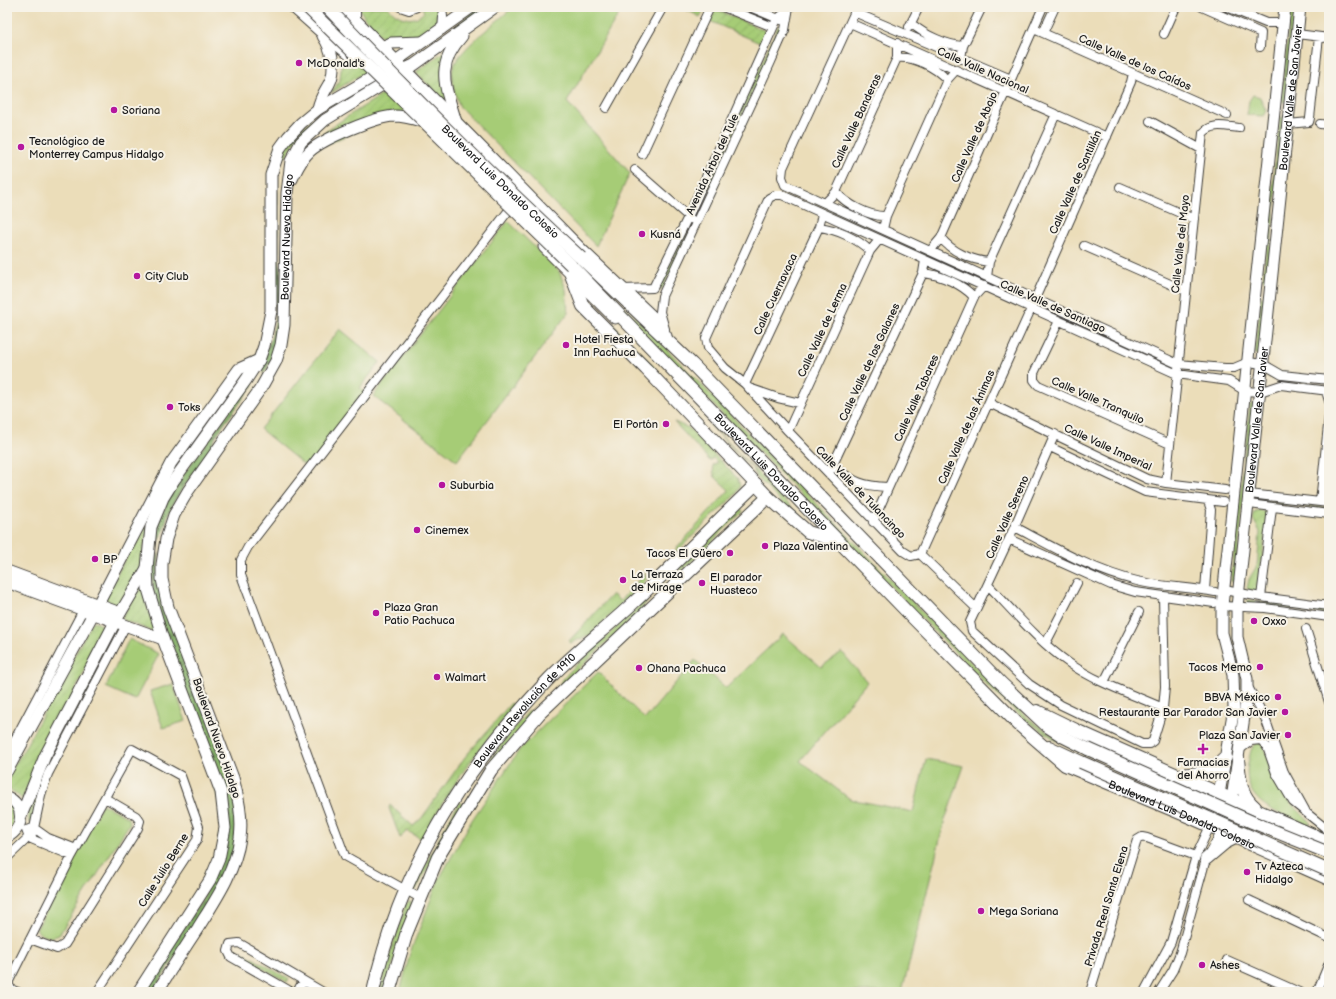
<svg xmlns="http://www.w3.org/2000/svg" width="1336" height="999" font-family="'Balsamiq Sans',sans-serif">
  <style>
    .green { fill: #a6cc76; stroke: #617449 }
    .forest { fill: url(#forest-firs); stroke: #506642 }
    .garden { fill: url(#garden-furrows); stroke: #617449 }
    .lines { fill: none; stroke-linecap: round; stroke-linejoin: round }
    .street-casing { stroke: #3b3934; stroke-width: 10 }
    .secondary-casing { stroke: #3b3934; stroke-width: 13 }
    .primary-casing { stroke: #3b3934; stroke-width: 14 }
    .street { stroke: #fff; stroke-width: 8 }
    .secondary { stroke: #fff; stroke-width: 11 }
    .primary { stroke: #fff; stroke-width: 12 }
    .primary-bridge-casing { stroke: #3b3934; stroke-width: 14; stroke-linecap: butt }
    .primary-bridge { stroke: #fff; stroke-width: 12 }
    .poi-dot { fill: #b5179e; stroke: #f7f3e8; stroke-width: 1.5 }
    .labels { text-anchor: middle; stroke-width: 4; stroke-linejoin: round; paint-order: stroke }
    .street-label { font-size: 11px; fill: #1c1c1c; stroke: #f7f3e8 }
    .poi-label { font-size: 11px; fill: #1c1c1c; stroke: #f7f3e8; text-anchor: start }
  </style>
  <defs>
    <pattern id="forest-firs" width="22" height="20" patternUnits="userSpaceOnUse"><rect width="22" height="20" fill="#84b067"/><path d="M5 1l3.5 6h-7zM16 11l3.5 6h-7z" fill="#6b8e54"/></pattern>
    <pattern id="garden-furrows" width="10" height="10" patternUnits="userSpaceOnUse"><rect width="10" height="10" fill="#a6cc76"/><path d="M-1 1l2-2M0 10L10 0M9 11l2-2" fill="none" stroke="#8eaf66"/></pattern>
  </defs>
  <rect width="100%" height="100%" fill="#f7f3e8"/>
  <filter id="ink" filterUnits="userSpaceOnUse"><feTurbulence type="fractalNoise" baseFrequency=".025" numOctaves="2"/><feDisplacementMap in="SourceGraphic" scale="8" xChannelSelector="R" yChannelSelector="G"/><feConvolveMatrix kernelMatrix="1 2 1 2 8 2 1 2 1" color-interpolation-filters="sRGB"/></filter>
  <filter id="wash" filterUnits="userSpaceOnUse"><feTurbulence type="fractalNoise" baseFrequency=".012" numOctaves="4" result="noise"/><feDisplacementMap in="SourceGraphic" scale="16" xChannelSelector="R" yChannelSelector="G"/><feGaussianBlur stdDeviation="0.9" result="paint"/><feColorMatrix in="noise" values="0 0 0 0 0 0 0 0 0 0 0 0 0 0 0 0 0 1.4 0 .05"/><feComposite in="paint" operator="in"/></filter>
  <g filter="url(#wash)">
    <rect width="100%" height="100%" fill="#ebddb9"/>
    <path class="green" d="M 513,7 L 623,7 L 567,102 L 630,173 L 596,246 L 460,107 C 455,95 448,76 455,63 C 464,46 498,21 513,7 Z
      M 1253,95 L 1260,97 L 1266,111 L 1263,116 L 1247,115 L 1249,101 Z
      M 508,221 L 559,271 L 566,289 L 568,313 L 457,461 L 373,396 Z
      M 340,329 L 380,362 L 360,388 L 367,393 L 309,469 L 260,429 Z
      M 783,634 L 821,667 L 842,652 L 867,682 L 800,761 L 850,799 L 913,812 L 926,759 L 964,766 L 944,823 L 902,992 L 400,992 L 410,953 L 438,881 L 472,820 L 520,749 L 598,672 L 645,719 L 695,660 L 726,688 Z
      M 129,639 L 159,654 L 135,700 L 106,687 Z
      M 173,684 L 186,721 L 163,728 L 150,691 Z
      M 1257,742 L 1263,745 L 1290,802 L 1310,822 L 1309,827 C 1280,813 1241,804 1248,764 C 1250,756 1250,747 1257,742 Z
      M 102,804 L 129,818 L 130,823 L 59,935 C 51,939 43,937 36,930 Z"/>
    <path class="forest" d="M 480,7 L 490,7 L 441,40 L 439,39 Z
      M 275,191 L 277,191 L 278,252 L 281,277 L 281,324 L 273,356 L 264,374 L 263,368 L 259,366 L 271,339 L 275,323 Z
      M 251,381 L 253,385 L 217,434 L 209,452 L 176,498 L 168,514 L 163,532 L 151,553 L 154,534 L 170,493 Z
      M 159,553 L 158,571 L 228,775 L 237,813 L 235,847 L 221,883 L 153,992 L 142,992 L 204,897 L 228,828 L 154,598 L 151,569 Z"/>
    <path class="garden" d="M 359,7 L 388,7 C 397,18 413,24 424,12 L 422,7 L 437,7 L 439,14 C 433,32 410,43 391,40 C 376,37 364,19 359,7 Z
      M 681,7 L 705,7 L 700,17 Z
      M 1291,7 L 1295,7 L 1286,102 L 1281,101 Z
      M 717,10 L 766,31 L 767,34 L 762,44 L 710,21 L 714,12 Z
      M 779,25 L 782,26 L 697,215 L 693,213 Z
      M 448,49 L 446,103 L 417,73 L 417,71 Z
      M 346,54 L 367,71 L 331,93 L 340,80 L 342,59 Z
      M 370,82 L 309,125 L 297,137 L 286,157 L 281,155 L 294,135 L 311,121 Z
      M 387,92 L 410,113 L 399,113 L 299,156 C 324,129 356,111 387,92 Z
      M 1280,117 L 1284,118 L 1267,280 L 1263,280 Z
      M 684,235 L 687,236 L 662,290 L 659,288 Z
      M 592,276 L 652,334 L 998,690 L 1028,718 L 1058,739 L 1057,741 L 1026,720 L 995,693 L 648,338 Z
      M 1261,297 L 1266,298 L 1260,355 L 1255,354 Z
      M 595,307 L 653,366 L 666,382 L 597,314 Z
      M 240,375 L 243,376 L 180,465 L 178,465 L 178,461 Z
      M 1250,404 L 1254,404 L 1235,581 L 1231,581 Z
      M 674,422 L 689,428 L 738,479 L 740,486 L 736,494 L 677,551 L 675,550 L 729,490 L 714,476 L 713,465 L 717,462 L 713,458 L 710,461 Z
      M 716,430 L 800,516 L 790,512 L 756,476 L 753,469 L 716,431 Z
      M 1259,500 L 1329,508 L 1329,509 L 1259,502 Z
      M 740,508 L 743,511 L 682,571 L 678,568 Z
      M 1259,511 L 1268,512 L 1258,590 L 1256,592 L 1247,589 L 1249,579 L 1257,566 L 1260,532 L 1253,519 L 1255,512 Z
      M 149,514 L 151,516 L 143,552 L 143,568 L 121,604 L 117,606 L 103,601 Z
      M 645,573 L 646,580 L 590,635 L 570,643 L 569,641 L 612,594 L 620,601 Z
      M 144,580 L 146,603 L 157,633 L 121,619 Z
      M 645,600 L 647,601 L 638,613 L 561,685 L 560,683 L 570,671 Z
      M 1248,600 L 1329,611 L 1329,614 L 1248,603 Z
      M 93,621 L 106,627 L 22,799 L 14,792 L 7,789 L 7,777 L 23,751 Z
      M 118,630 L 41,781 L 32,823 L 29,822 L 28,815 L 38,780 L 115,631 Z
      M 511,703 L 515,707 C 479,747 447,791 422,839 L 407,831 L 400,838 L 389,808 L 390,805 L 413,826 L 421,819 L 465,757 Z
      M 529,711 L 532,714 L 493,761 L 491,759 L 507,736 Z
      M 7,801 L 11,804 L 16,815 L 12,827 L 7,831 Z
      M 459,802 L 463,805 L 415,891 L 413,887 Z
      M 410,900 L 412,905 L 384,992 L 380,992 L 384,972 L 406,904 Z
      M 237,949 L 289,979 L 287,982 L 234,952 Z"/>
  </g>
  <g filter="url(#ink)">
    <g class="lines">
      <defs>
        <path id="street" d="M 400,7 L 409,10 L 417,7
          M 723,7 L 773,27
          M 750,7 L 781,20
          M 857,7 L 783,168 L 782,177 L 785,185 L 1178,364 L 1225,368 L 1234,368 L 1248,362 L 1263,364 L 1282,375 L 1329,380
          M 1202,7 L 1261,33 L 1260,47
          M 1227,7 L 1266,23 L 1283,23
          M 854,12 L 1011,79
          M 356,21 L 356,7
          M 850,23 L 1107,137
          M 912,24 C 925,35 946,45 963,46
          M 909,27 L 919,7
          M 1034,29 L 1227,115
          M 442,30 L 443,17 L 442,7
          M 1043,33 L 1055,7
          M 1164,34 L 1176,7
          M 1297,34 L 1329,38
          M 897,58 C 913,56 936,67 947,80
          M 961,59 L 963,46 L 982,7
          M 606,108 L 663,7
          M 1150,121 L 1201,149
          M 1288,124 L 1309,122 L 1310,118 L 1319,37
          M 1320,124 L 1329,125
          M 642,154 L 710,7
          M 635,170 L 691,219
          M 1120,187 L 1194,219
          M 836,192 C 846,204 870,217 886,216
          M 825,203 L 836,192 L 897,58 L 897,43
          M 819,227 C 836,229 858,239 870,251
          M 883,229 L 886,216 L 947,80 L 956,70
          M 941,238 C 952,252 971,260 989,262
          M 1084,246 L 1186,291
          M 930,251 L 941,238 L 1043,7
          M 923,273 C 941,275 962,284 974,297
          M 987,277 L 989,262 L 1056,114
          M 623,289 L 653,288 L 688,217 L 777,19 L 787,11
          M 1035,299 L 1131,82 L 1133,73
          M 1059,321 L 1034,373 L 1034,380 L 1038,385 L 1170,444
          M 665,329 L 660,312 L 662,296 L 770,64 L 785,30 L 789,7
          M 745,384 L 819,227 L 822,214
          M 749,388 L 778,398 L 800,403
          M 1326,391 L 1329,401
          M 989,403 L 1147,479 L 1166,483 L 1225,490
          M 788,431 L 870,251 L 879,240
          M 1055,434 L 1009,539 L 970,622 L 972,631 L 1029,684 L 1061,705 L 1142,744 L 1149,744 L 1153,741 L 1163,708 L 1165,687 L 1163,596
          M 1050,447 L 1145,492 L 1223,502
          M 832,466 C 854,481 860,486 888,487
          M 829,473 L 923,273 L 925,260
          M 1166,483 L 1203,133 C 1213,122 1226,127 1239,128
          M 1249,494 L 1329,503
          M 1320,502 L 1329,416
          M 1249,504 L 1329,514
          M 873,522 L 974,297 L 984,286
          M 1015,527 C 1053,547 1094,571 1137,581 C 1163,587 1189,587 1215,592
          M 1009,539 L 1111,585 L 1135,592 L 1214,603
          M 920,554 L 911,556 L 903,551 L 788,431 L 745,384 L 725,368 L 708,348 L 706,338 L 769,198 L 775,195 L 782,195 L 1177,374 L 1229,381 L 1245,391 L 1260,392 L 1281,385 L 1329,391
          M 920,554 L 1031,309
          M 920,554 L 976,608
          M 988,585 C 1014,612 1039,642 1069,663 C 1097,683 1132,694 1163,708
          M 1205,590 L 1211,510 L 1208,501
          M 1224,590 L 1261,597 L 1329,606
          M 1261,597 L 1272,508
          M 1222,606 L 1265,608 L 1329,617
          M 1306,629 L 1329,702
          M 1046,643 L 1077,583
          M 1104,682 L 1139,612
          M 1248,687 L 1265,718 L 1284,772 L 1305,810
          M 1239,750 L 1251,741 L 1261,740 L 1267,747 L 1276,773 L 1293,802 L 1329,831
          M 7,754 L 83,610 L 87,608
          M 72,856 L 29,838 L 26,830 L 34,828 L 48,838 L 76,849
          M 7,858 L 33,833 L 41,795 L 48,774 L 126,625
          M 420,898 L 345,856 L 241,575 L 241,560 L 248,547 L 509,210
          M 1249,900 L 1329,938
          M 30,939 L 57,949 L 65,944 L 138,828 L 140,821 L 136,816 L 105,798
          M 1227,960 L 1299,992
          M 18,992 C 12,990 8,988 9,981 L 72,856 L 132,749 L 181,776 L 199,827 L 197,840 L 97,992
          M 292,992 L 231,957 L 228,951 L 230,944 L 239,943 L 323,992
          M 297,992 L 303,981
          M 1090,992 L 1137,840 L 1142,837 L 1147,838 L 1196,856
          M 1144,992 L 1171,942 L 1196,856 L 1210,826
          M 1159,992 L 1173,970 L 1180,953 L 1206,859 L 1222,831
          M 1317,992 L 1329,963"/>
        <g id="secondary">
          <path d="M 293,7 L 321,32 L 350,55"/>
          <path d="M 318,7 L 337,23"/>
          <path d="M 343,7 L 584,252 L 657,321 L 666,336"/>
          <path d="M 381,47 L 391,43 L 422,42"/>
          <path d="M 318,109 C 320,98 324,93 329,84 C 337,70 332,49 323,36"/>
          <path d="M 456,122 C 446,87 434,67 462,36"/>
          <path d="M 292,179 C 297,169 301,159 310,151 C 324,138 376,117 394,116 C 405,116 414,119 424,122"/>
          <path d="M 544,247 L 615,318"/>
          <path d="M 7,571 L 120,613"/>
          <path d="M 7,582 L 163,639"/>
          <path d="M 7,771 L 93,614 L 171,463 L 239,369 L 259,360"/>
          <path d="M 7,797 C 25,805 25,828 7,837"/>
          <path d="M 21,816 L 45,756 L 115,622 L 147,568"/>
          <path d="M 1210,826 L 1219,794 L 1234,708 L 1233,675 L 1222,633 L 1222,606 L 1285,7"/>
          <path id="s1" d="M 1222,831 L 1232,799 L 1247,696 L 1247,679 L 1237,637 L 1237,607 L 1300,7"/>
          <path d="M 138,992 L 210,880 L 219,859 L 225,828 L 221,792 L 163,639 L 148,589 L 147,568 L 151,527 L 163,498 L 174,480 L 246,380 L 259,360 L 264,346 L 271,311 L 271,175 L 280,148 L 288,137 L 301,123 L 318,109 L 376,75 L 472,7"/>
          <path id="s2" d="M 157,992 C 170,971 184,949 198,928 C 216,899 235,872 240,838 C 243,817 238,797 233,778 L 168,607 L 162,579 L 162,564 L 166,539 L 174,515 L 188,491 L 261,388 L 276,361 L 281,345 L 284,325 L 287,193 L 291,161 L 301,142 L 325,120 L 397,76 L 403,70 L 414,65 L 495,7"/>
        </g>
        <g id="primary">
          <path d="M 581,258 L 692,364 L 1001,683 L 1047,726 L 1064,737 L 1088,749"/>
          <path id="s3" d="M 571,265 L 915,620 L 1019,725 L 1065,765 L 1192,818 L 1329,879"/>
          <path d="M 571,275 L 583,306 L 646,369 L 768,497 L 808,532 L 837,541"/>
          <path d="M 1037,711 L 1080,732 L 1329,842"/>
          <path d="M 1049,747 L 1081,762"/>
          <path d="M 1238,759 C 1240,778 1240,795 1255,807"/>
          <path d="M 1180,775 L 1210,772 L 1226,757"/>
          <path d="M 1206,859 L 1225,843 L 1237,837"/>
          <path id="s4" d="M 373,992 C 399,872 461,772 545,683 C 571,655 603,631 632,604 C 674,565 714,524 756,484"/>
          <path d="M 389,992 L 407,932 L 438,857 L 491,770 L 539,714 L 768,497"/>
        </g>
      </defs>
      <use href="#street" class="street-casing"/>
      <use href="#secondary" class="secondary-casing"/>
      <use href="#primary" class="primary-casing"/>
      <use href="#street" class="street"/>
      <use href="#secondary" class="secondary"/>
      <use href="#primary" class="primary"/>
      <defs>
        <g id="primary-bridge">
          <path d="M 307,7 L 571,265"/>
          <path id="s5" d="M 327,7 C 409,93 493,177 581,258"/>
          <path d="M 1088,749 L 1252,822 L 1329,853"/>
          <path d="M 1081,762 L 1329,871"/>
        </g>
      </defs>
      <use href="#primary-bridge" class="primary-bridge-casing"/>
      <use href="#primary-bridge" class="primary-bridge"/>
    </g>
  </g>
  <g class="poi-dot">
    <circle cx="299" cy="63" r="4"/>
    <circle cx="114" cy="110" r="4"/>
    <circle cx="21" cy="147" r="4"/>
    <circle cx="642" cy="234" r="4"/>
    <circle cx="137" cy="276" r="4"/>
    <circle cx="566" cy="345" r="4"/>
    <circle cx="170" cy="407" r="4"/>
    <circle cx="666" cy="424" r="4"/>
    <circle cx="442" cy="485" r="4"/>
    <circle cx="417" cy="530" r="4"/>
    <circle cx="765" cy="546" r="4"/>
    <circle cx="730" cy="553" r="4"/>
    <circle cx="95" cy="559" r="4"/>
    <circle cx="623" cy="580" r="4"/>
    <circle cx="702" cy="583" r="4"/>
    <circle cx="376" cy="613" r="4"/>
    <circle cx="1254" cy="621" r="4"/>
    <circle cx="1260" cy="667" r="4"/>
    <circle cx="639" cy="668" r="4"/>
    <circle cx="437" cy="677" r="4"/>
    <circle cx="1278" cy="697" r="4"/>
    <circle cx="1285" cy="712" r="4"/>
    <circle cx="1288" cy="735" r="4"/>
    <path d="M1201 743h4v4h4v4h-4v4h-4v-4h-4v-4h4z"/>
    <circle cx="1247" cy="872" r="4"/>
    <circle cx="981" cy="911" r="4"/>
    <circle cx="1202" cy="965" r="4"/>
  </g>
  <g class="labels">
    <g class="street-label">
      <text transform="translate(1135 62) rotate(24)" y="4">Calle Valle de los Caídos</text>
      <text transform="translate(983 70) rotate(24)" y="4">Calle Valle Nacional</text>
      <text dy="4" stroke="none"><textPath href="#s1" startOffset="740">Boulevard Valle de San Javier</textPath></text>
      <text transform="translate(856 121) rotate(-65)" y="4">Calle Valle Banderas</text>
      <text transform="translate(974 137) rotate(-66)" y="4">Calle Valle de Abajo</text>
      <text transform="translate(712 164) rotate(-65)" y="4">Avenida Árbol del Tule</text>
      <text dy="4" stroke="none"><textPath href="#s5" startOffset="246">Boulevard Luis Donaldo Colosio</textPath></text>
      <text transform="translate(1075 182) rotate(-66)" y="4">Calle Valle de Santillán</text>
      <text dy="4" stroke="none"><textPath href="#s2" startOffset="824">Boulevard Nuevo Hidalgo</textPath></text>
      <text transform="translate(1180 244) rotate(-84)" y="4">Calle Valle del Mayo</text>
      <text transform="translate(775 294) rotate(-65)" y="4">Calle Cuernavaca</text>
      <text transform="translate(1053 306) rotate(24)" y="4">Calle Valle de Santiago</text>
      <text transform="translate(822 330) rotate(-65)" y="4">Calle Valle de Lerma</text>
      <text transform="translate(869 362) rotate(-65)" y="4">Calle Valle de los Galanes</text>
      <text transform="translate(916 398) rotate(-66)" y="4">Calle Valle Tabares</text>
      <text transform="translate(1098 400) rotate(24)" y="4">Calle Valle Tranquilo</text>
      <text dy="4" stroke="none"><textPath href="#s1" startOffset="416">Boulevard Valle de San Javier</textPath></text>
      <text transform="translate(966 427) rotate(-66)" y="4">Calle Valle de las Ánimas</text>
      <text transform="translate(1108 447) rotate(25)" y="4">Calle Valle Imperial</text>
      <text dy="4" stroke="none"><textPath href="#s3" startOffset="288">Boulevard Luis Donaldo Colosio</textPath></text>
      <text transform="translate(861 492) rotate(46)" y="4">Calle Valle de Tulancingo</text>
      <text transform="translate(1007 517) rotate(-66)" y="4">Calle Valle Sereno</text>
      <text dy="4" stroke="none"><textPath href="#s4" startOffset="324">Boulevard Revolución de 1910</textPath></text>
      <text transform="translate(217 738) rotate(71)" y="4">Boulevard Nuevo Hidalgo</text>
      <text dy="4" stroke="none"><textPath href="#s3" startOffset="830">Boulevard Luis Donaldo Colosio</textPath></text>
      <text transform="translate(163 870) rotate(-58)" y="4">Calle Julio Berne</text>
      <text transform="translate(1106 906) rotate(-73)" y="4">Privada Real Santa Elena</text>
    </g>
    <g class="poi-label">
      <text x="307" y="67">McDonald's</text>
      <text x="122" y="114">Soriana</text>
      <text x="29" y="145">Tecnológico de<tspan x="29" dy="13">Monterrey Campus Hidalgo</tspan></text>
      <text x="650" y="238">Kusná</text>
      <text x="145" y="280">City Club</text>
      <text x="574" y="343">Hotel Fiesta<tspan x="574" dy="13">Inn Pachuca</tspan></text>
      <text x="178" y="411">Toks</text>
      <text x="658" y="428" text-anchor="end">El Portón</text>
      <text x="450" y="489">Suburbia</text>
      <text x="425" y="534">Cinemex</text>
      <text x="773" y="550">Plaza Valentina</text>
      <text x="722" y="557" text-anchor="end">Tacos El Güero</text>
      <text x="103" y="563">BP</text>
      <text x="631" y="578">La Terraza<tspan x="631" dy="13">de Mirage</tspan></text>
      <text x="710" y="581">El parador<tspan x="710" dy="13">Huasteco</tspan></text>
      <text x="384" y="611">Plaza Gran<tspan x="384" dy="13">Patio Pachuca</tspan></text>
      <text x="1262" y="625">Oxxo</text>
      <text x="1252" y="671" text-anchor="end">Tacos Memo</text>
      <text x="647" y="672">Ohana Pachuca</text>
      <text x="445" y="681">Walmart</text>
      <text x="1270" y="701" text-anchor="end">BBVA México</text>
      <text x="1277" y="716" text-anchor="end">Restaurante Bar Parador San Javier</text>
      <text x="1280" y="739" text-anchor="end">Plaza San Javier</text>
      <text x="1203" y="766" text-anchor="middle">Farmacias<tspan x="1203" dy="13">del Ahorro</tspan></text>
      <text x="1255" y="870">Tv Azteca<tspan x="1255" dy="13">Hidalgo</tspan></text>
      <text x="989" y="915">Mega Soriana</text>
      <text x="1210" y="969">Ashes</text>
    </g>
  </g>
  <rect width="1336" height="999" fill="none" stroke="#f7f3e8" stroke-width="24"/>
</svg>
